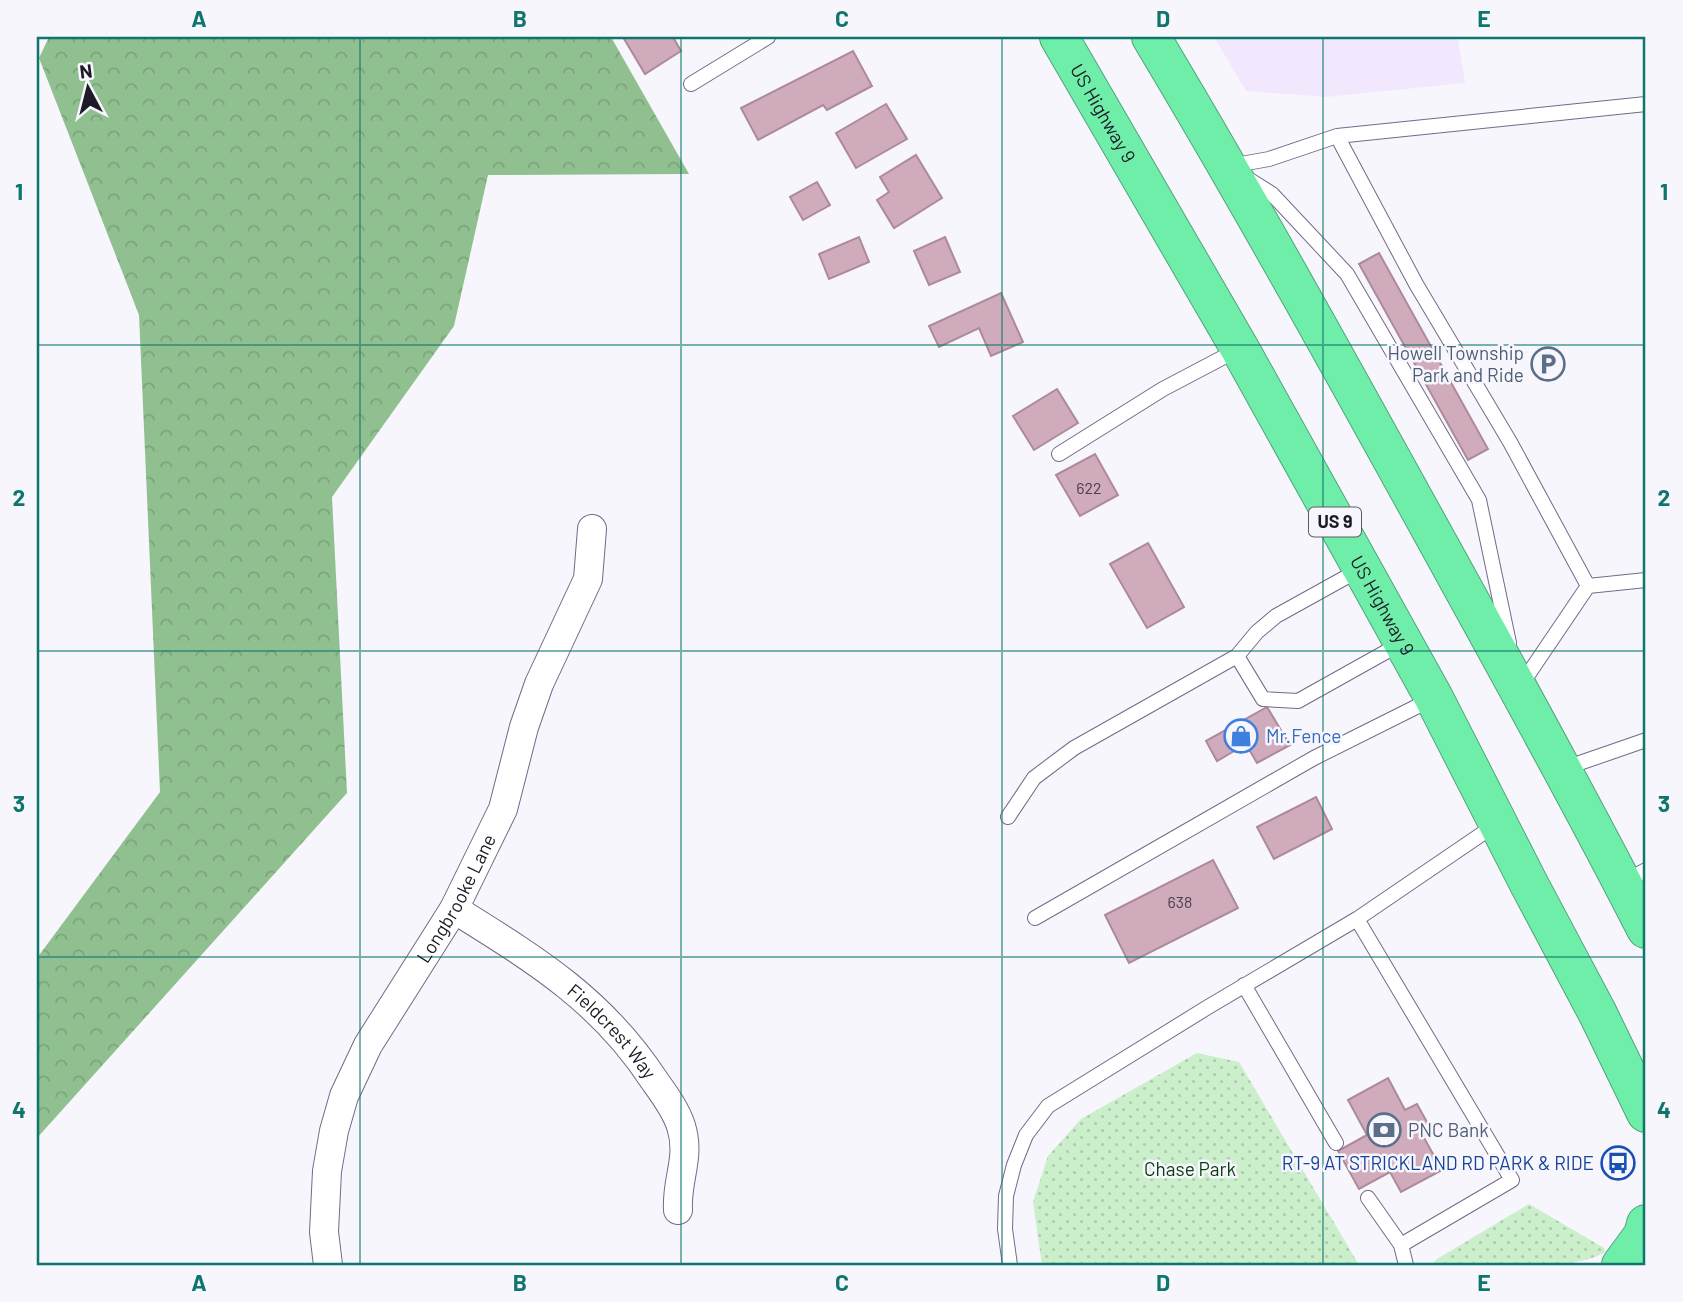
<svg xmlns="http://www.w3.org/2000/svg" width="1683" height="1302" font-family="Barlow,sans-serif">
  <style>
    .commercial { fill: #f2e8fe }
    .green { fill: url(#green-dots) }
    .forest { fill: url(#forest-crowns) }
    .building { fill: #d0abbc; stroke: #ad8999; stroke-width: 2 }
    .lines { fill: none; stroke-linecap: round; stroke-linejoin: round }
    .lane-casing { stroke: #756988; stroke-width: 16 }
    .street-casing { stroke: #756988; stroke-width: 30 }
    .highway-casing { stroke: #53a37b; stroke-width: 40 }
    .lane { stroke: #fff; stroke-width: 14 }
    .street { stroke: #fff; stroke-width: 28 }
    .highway { stroke: #6feea9; stroke-width: 38 }
    .grid { fill: none; stroke: #0f766e; stroke-width: 2; stroke-opacity: 0.55 }
    .labels { text-anchor: middle; stroke-width: 5; stroke-linejoin: round; paint-order: stroke }
    .number-label { font-size: 16px; fill: #4a3e4c }
    .shield { fill: #f8f6fd; stroke: #5f5b66; stroke-width: 2 }
    .shield-label { font-size: 18px; font-weight: bold; fill: #1e1926 }
    .street-label { font-size: 19px; fill: #1e1926; stroke: #f8f6fd }
    .service-label { font-size: 19px; fill: #4e5e75; stroke: #f8f6fd; text-anchor: end }
    .shop-label { font-size: 19px; fill: #366cbe; stroke: #f8f6fd; text-anchor: start }
    .transit-label { font-size: 19px; fill: #164399; stroke: #f8f6fd; text-anchor: end }
    .park-label { font-size: 19px; fill: #073c0f; stroke: #f8f6fd }
    .neatline { fill: none; stroke: #0f766e; stroke-width: 2.5 }
    .grid-label { font-size: 23px; text-anchor: middle; font-weight: bold; fill: #0f766e }
  </style>
  <defs>
    <pattern id="green-dots" width="8" height="8" patternUnits="userSpaceOnUse" patternTransform="scale(1.75)"><rect width="8" height="8" fill="#cbeecb"/><path d="M2 2h.1M6 6h.1" fill="none" stroke="#aeccae" stroke-width="1.8" stroke-linecap="round"/></pattern>
    <pattern id="forest-crowns" width="20" height="18" patternUnits="userSpaceOnUse" patternTransform="scale(1.75)"><rect width="20" height="18" fill="#90c090"/><path d="M2 6a3 3 0 1 1 6 0M12 15a3 3 0 1 1 6 0" fill="none" stroke="#7ca47c"/></pattern>
  </defs>
  <rect width="100%" height="100%" fill="#f8f6fd"/>
  <path class="commercial" d="M 1214,37 L 1458,37 L 1465,83 L 1326,97 L 1246,91 Z"/>
  <path class="green" d="M 1197,1053 L 1239,1062 L 1359,1265 L 1042,1265 L 1033,1202 L 1048,1156 L 1081,1119 Z
    M 1529,1204 L 1604,1248 L 1605,1252 C 1574,1273 1472,1265 1431,1265 L 1437,1259 Z"/>
  <path class="forest" d="M 49,37 L 611,37 L 689,174 L 488,175 L 454,326 L 332,497 L 347,793 L 37,1138 L 37,958 L 160,792 L 139,315 L 39,58 Z"/>
  <path class="building" d="M 623,37 L 673,37 L 681,51 L 645,74 Z
    M 853,51 L 872,86 L 827,110 L 823,105 L 758,140 L 741,108 Z
    M 886,104 L 907,139 L 856,168 L 836,133 Z
    M 916,155 L 942,198 L 894,228 L 877,200 L 889,192 L 880,177 Z
    M 817,182 L 830,205 L 803,220 L 790,197 Z
    M 859,237 L 869,262 L 829,279 L 819,254 Z
    M 945,237 L 960,272 L 929,285 L 914,251 Z
    M 1379,253 L 1488,449 L 1468,460 L 1359,264 Z
    M 1001,293 L 1023,342 L 991,356 L 979,328 L 939,347 L 929,326 Z
    M 1057,389 L 1078,423 L 1034,450 L 1013,416 Z
    M 1095,454 L 1118,495 L 1080,516 L 1056,475 Z
    M 1148,543 L 1184,607 L 1147,628 L 1110,564 Z
    M 1267,707 L 1290,745 L 1257,763 L 1246,744 L 1217,761 L 1206,741 Z
    M 1316,797 L 1332,829 L 1274,859 L 1257,827 Z
    M 1213,860 L 1238,908 L 1129,963 L 1105,915 Z
    M 1388,1078 L 1405,1110 L 1417,1104 L 1432,1131 L 1423,1136 L 1442,1170 L 1401,1192 L 1390,1172 L 1359,1189 L 1338,1151 L 1367,1135 L 1348,1100 Z"/>
  <g class="lines">
    <defs>
      <path id="lane" d="M 691,84 L 768,37
        M 1337,136 L 1416,284 L 1510,442 L 1588,586
        M 1230,166 L 1269,159 L 1337,136 L 1646,104
        M 1245,177 L 1272,194 L 1347,274 L 1479,500 L 1509,643
        M 1059,454 L 1163,389 L 1239,349
        M 1359,570 L 1276,616 L 1257,632 L 1237,656 L 1263,699 L 1298,701 L 1400,644
        M 1521,685 L 1588,586 L 1646,580
        M 1565,768 L 1646,740
        M 1008,817 L 1034,778 L 1074,748 L 1237,656
        M 1624,882 L 1646,870
        M 1035,918 L 1314,758 L 1432,699
        M 1357,919 L 1512,1180 L 1401,1245
        M 1244,985 L 1336,1143
        M 1368,1198 L 1401,1245 L 1406,1265
        M 1010,1265 L 1005,1229 L 1006,1196 L 1014,1165 L 1026,1135 L 1048,1106 L 1208,1007 L 1357,919 L 1498,823"/>
      <g id="street">
        <path id="s1" d="M 454,909 C 534,959 601,999 654,1080 C 664,1094 676,1110 681,1126 C 691,1158 676,1179 678,1210"/>
        <path id="s2" d="M 328,1265 L 324,1232 L 327,1171 L 334,1131 L 344,1096 L 368,1045 L 454,909 L 503,809 L 524,727 L 539,684 L 588,579 L 592,529"/>
      </g>
      <g id="highway">
        <path id="s3" d="M 1059,37 L 1240,349 L 1434,698 L 1529,884 L 1598,1014 L 1646,1113"/>
        <path d="M 1151,37 C 1254,209 1351,385 1448,561 C 1515,683 1583,805 1646,929"/>
        <path d="M 1621,1265 L 1643,1235 L 1646,1224"/>
      </g>
    </defs>
    <use href="#lane" class="lane-casing"/>
    <use href="#street" class="street-casing"/>
    <use href="#highway" class="highway-casing"/>
    <use href="#lane" class="lane"/>
    <use href="#street" class="street"/>
    <use href="#highway" class="highway"/>
  </g>
  <path class="grid" d="M 360,37 L 360,1265M 681,37 L 681,1265M 1002,37 L 1002,1265M 1323,37 L 1323,1265M 37,345 L 1646,345M 37,651 L 1646,651M 37,957 L 1646,957"/>
  <defs>
    <symbol id="parking-ring" viewBox="-11 -11 22 22"><circle r="9.5" fill="#f8f6fd" stroke="#5c6f8a" stroke-width="1.5"/><path d="M-3.5-5.5H1a3.5 3.5 0 0 1 0 7H-1V5.5H-3.5ZM-1-3.4V-.6H.8a1.4 1.4 0 0 0 0-2.8Z" fill="#5c6f8a"/></symbol>
    <symbol id="shop-ring" viewBox="-11 -11 22 22"><circle r="9.5" fill="#f8f6fd" stroke="#3f7fe0" stroke-width="1.5"/><path d="M-5-2.5h2.3a2.7 3.5 0 0 1 5.4 0H5L5.5 6h-11ZM-1.5-2.5h3a1.5 2.3 0 0 0-3 0Z" fill="#3f7fe0"/></symbol>
    <symbol id="bank-ring" viewBox="-11 -11 22 22"><circle r="9.5" fill="#f8f6fd" stroke="#5c6f8a" stroke-width="1.5"/><path d="M-6-4H6V4H-6ZM0-2.3a2.3 2.3 0 1 0 0 4.6a2.3 2.3 0 1 0 0-4.6Z" fill="#5c6f8a"/></symbol>
    <symbol id="bus-ring" viewBox="-11 -11 22 22"><circle r="9.5" fill="#f8f6fd" stroke="#1a4fb4" stroke-width="1.5"/><path d="M-5-6H5V4H4V6H2V4H-2V6H-4V4H-5ZM-3.5-4V0h7V-4ZM-3.5 1.2v1.5H-2V1.2ZM2 1.2v1.5H3.5V1.2Z" fill="#1a4fb4"/></symbol>
  </defs>
  <g fill-rule="evenodd">
    <use href="#parking-ring" x="1529" y="345" width="38" height="38"/>
    <use href="#shop-ring" x="1222" y="717" width="38" height="38"/>
    <use href="#bank-ring" x="1365" y="1111" width="38" height="38"/>
    <use href="#bus-ring" x="1599" y="1144" width="38" height="38"/>
  </g>
  <g class="labels">
    <g class="number-label">
      <text x="1089" y="494">622</text>
      <text x="1180" y="908">638</text>
    </g>
    <rect class="shield" x="1309" y="507.5" width="52" height="29" rx="5"/>
    <g class="shield-label">
      <text x="1335" y="528">US 9</text>
    </g>
    <g class="street-label">
      <text dy="7" stroke="none"><textPath href="#s3" startOffset="88">US Highway 9</textPath></text>
      <text dy="7" stroke="none"><textPath href="#s3" startOffset="654">US Highway 9</textPath></text>
      <text dy="7" stroke="none"><textPath href="#s2" startOffset="399">Longbrooke Lane</textPath></text>
      <text dy="7" stroke="none"><textPath href="#s1" startOffset="201">Fieldcrest Way</textPath></text>
    </g>
    <g class="service-label">
      <text x="1524" y="360">Howell Township<tspan x="1524" dy="22">Park and Ride</tspan></text>
      <text x="1408" y="1137" text-anchor="start">PNC Bank</text>
    </g>
    <g class="shop-label">
      <text x="1266" y="743">Mr.Fence</text>
    </g>
    <g class="transit-label">
      <text x="1594" y="1170">RT-9 AT STRICKLAND RD PARK &amp; RIDE</text>
    </g>
    <g class="park-label">
      <text x="1190" y="1176">Chase Park</text>
    </g>
  </g>
  <rect width="1683" height="1302" fill="none" stroke="#f8f6fd" stroke-width="77"/>
  <g transform="translate(88 88) rotate(353)" stroke="#f8f6fd" stroke-width="5" paint-order="stroke">
  <path d="M0-5L12 26L0 18L-12 26Z" fill="#1e1926"/>
  <text y="-10" font-size="19" font-weight="bold" text-anchor="middle" fill="#1e1926">N</text>
  </g>
  <rect x="38" y="38" width="1606" height="1226" class="neatline"/>
  <g class="grid-label">
    <text x="199" y="27">A</text>
    <text x="520" y="27">B</text>
    <text x="842" y="27">C</text>
    <text x="1163" y="27">D</text>
    <text x="1484" y="27">E</text>
    <text x="19" y="200">1</text>
    <text x="1664" y="200">1</text>
    <text x="19" y="506">2</text>
    <text x="1664" y="506">2</text>
    <text x="19" y="812">3</text>
    <text x="1664" y="812">3</text>
    <text x="19" y="1118">4</text>
    <text x="1664" y="1118">4</text>
    <text x="199" y="1291">A</text>
    <text x="520" y="1291">B</text>
    <text x="842" y="1291">C</text>
    <text x="1163" y="1291">D</text>
    <text x="1484" y="1291">E</text>
  </g>
</svg>
